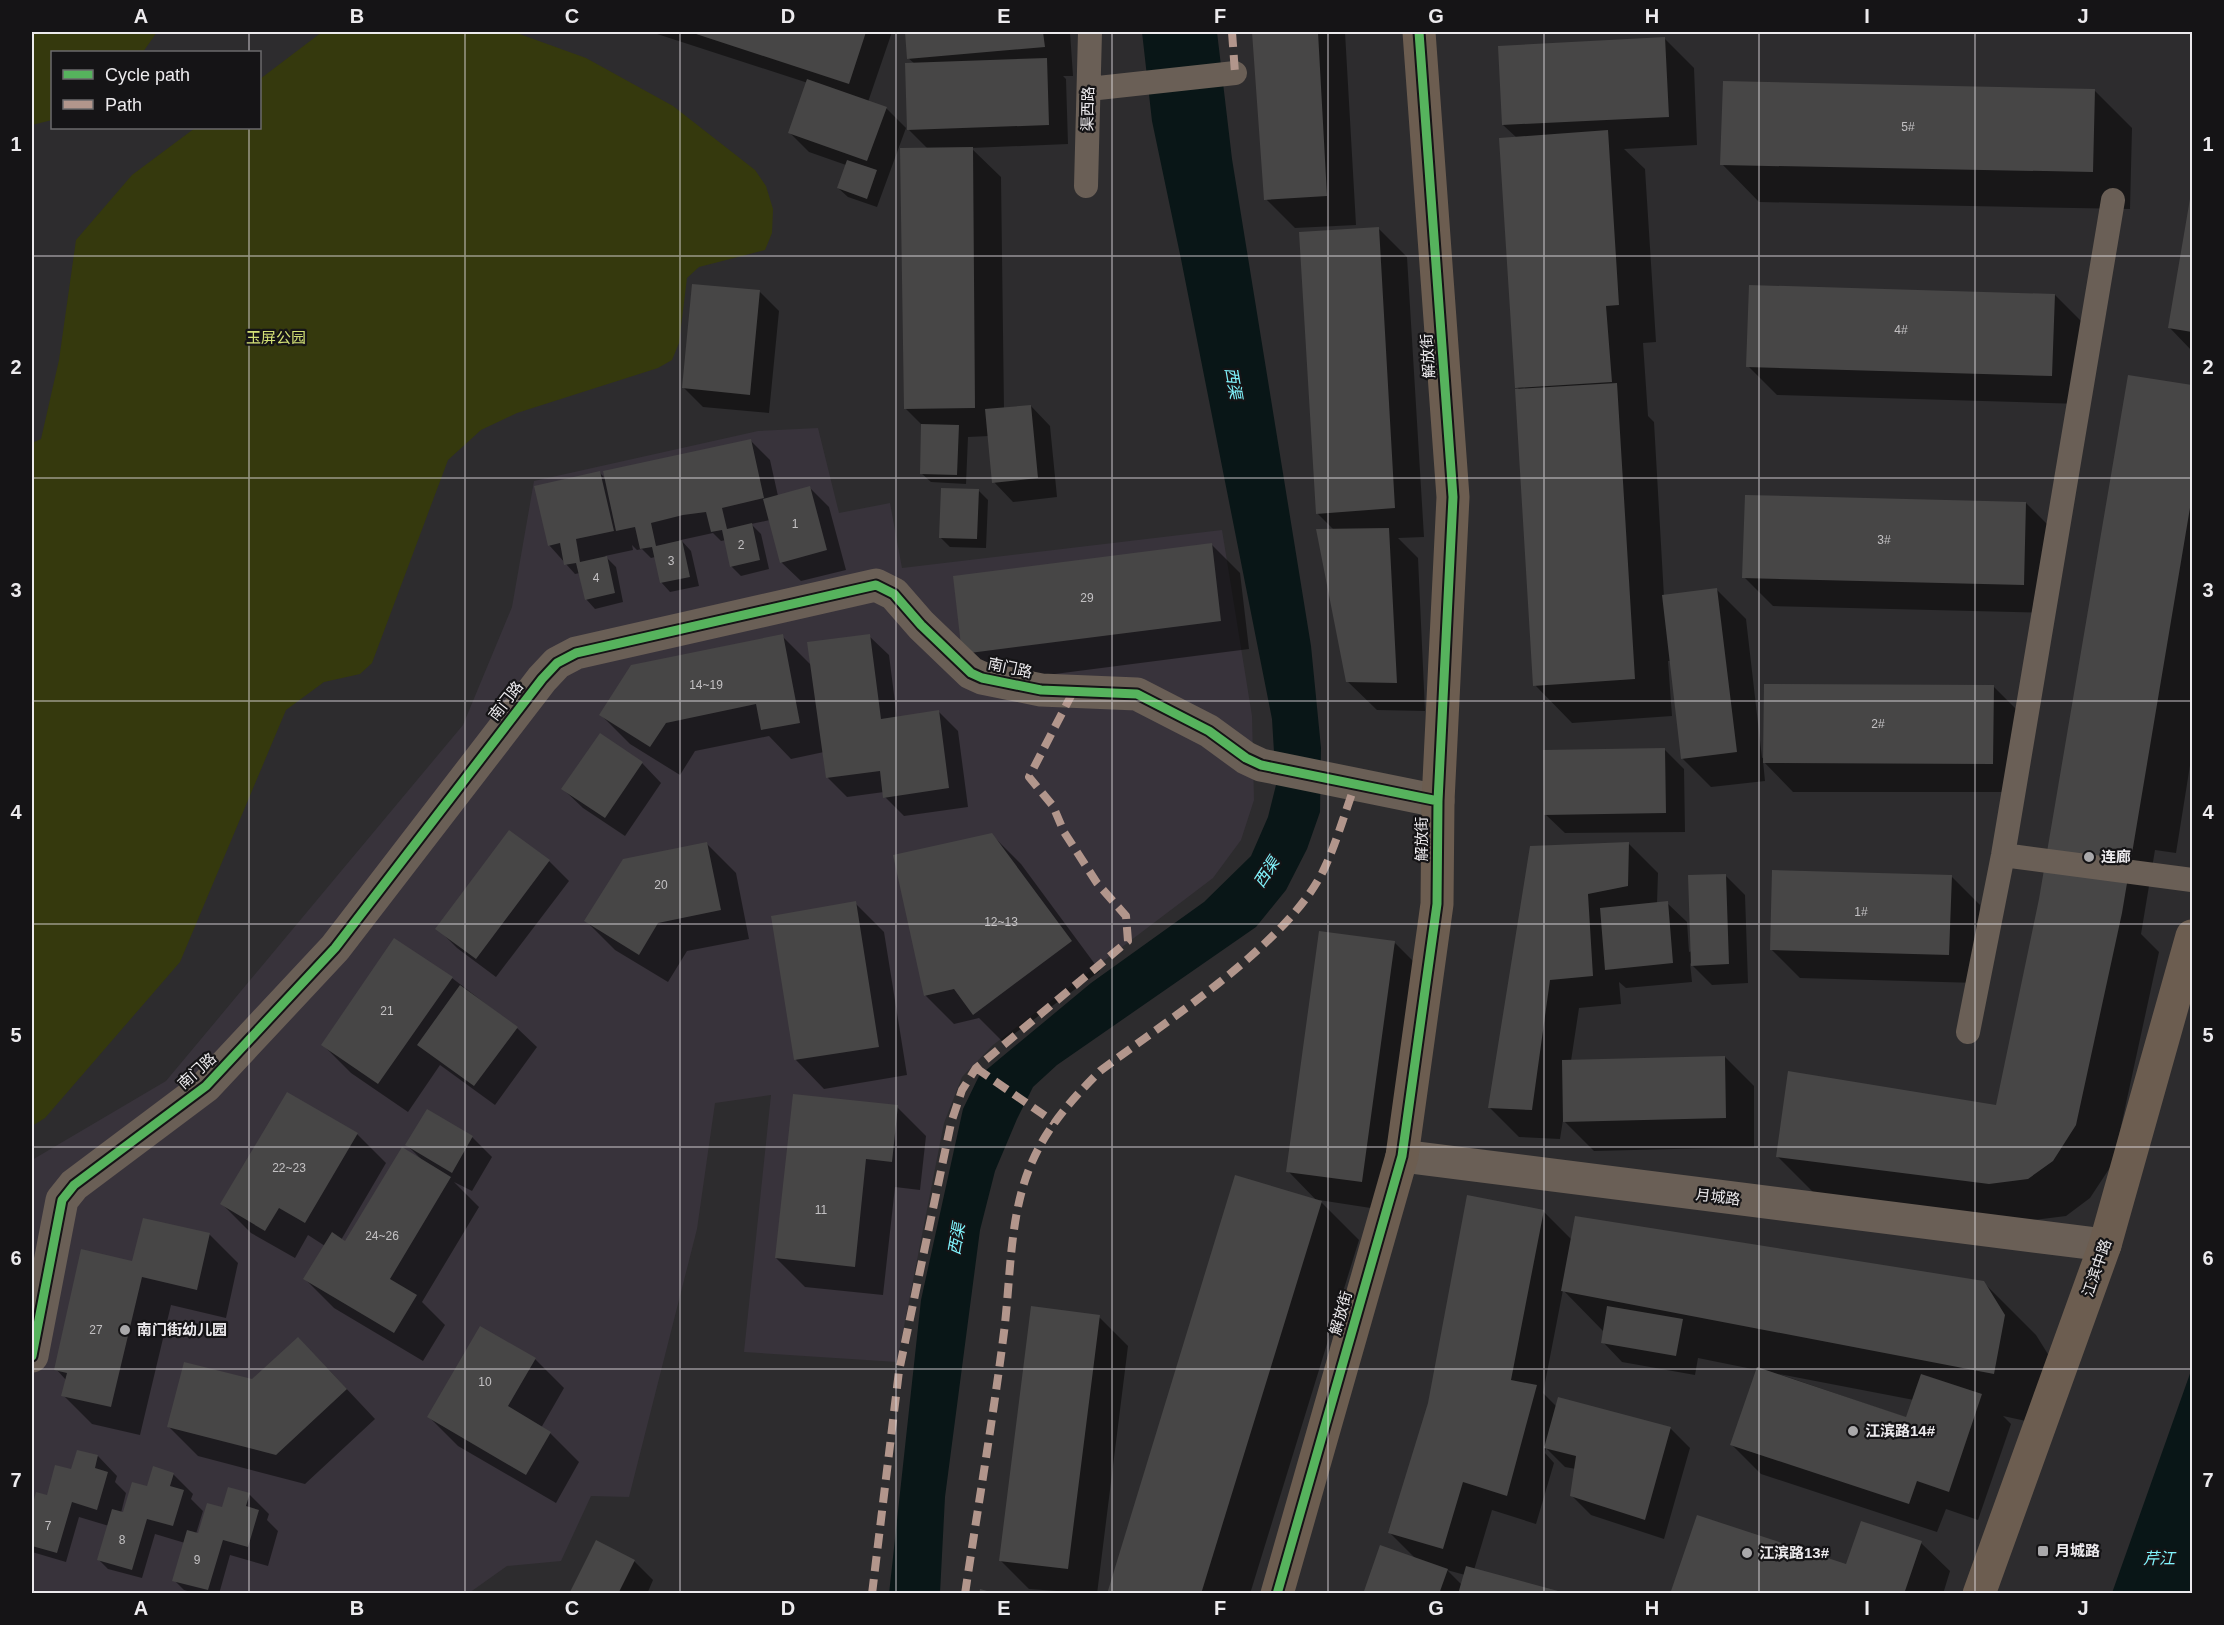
<svg xmlns="http://www.w3.org/2000/svg" width="2224" height="1625" font-family="Arial,'Noto Sans SC',sans-serif">
  <style>
    .built { fill: #38333b }
    .green { fill: #35390d }
    .water { fill: #091617 }
    .shadow { fill: #0007; fill-rule: evenodd }
    .building { fill: #474646 }
    .lines { fill: none; stroke-linecap: round; stroke-linejoin: round }
    .lane { stroke: #6a5f56; stroke-width: 24 }
    .street { stroke: #6a5f56; stroke-width: 33 }
    .secondary { stroke: #6c5d50; stroke-width: 33 }
    .quiet { stroke: #b2968c; stroke-width: 8; stroke-dasharray: 15 8; stroke-linecap: butt }
    .cycleway-casing { stroke: #151416; stroke-width: 13 }
    .cycleway { stroke: #56b35d; stroke-width: 9 }
    .grid { fill: none; stroke: #eceaed; stroke-width: 1.5; stroke-opacity: 0.55 }
    .poi-dot { fill: #a9a8aa; stroke: #151416; stroke-width: 2 }
    .labels { text-anchor: middle; stroke-width: 4.5; stroke-linejoin: round; paint-order: stroke }
    .number-label { font-size: 12px; fill: #c3c1c3 }
    .street-label { font-size: 15px; fill: #eceaed; stroke: #151416 }
    .park-label { font-size: 15px; fill: #d4e176; stroke: #151416 }
    .poi-label { font-size: 15px; font-weight: bold; fill: #eceaed; stroke: #151416; text-anchor: start }
    .water-label { font-size: 16px; font-style: italic; fill: #80f4fd; stroke: #151416 }
    .neatline { fill: none; stroke: #eceaed; stroke-width: 2 }
    .grid-label { font-size: 20px; text-anchor: middle; font-weight: bold; fill: #eceaed }
  </style>
  <rect width="100%" height="100%" fill="#2d2c2e"/>
  <path class="built" d="M 818,428 L 839,513 L 890,503 L 902,568 L 1222,530 L 1252,716 L 1254,800 L 1241,840 L 1213,878 L 993,1045 L 962,1077 L 944,1123 L 897,1362 L 744,1352 L 771,1095 L 715,1103 L 697,1229 L 629,1497 L 591,1496 L 561,1561 L 507,1566 L 469,1593 L 32,1594 L 32,1160 L 166,1081 L 463,725 L 512,607 L 534,481 L 758,431 Z"/>
  <path class="green" d="M 32,32 L 157,32 L 143,52 L 52,52 L 52,120 L 32,125 Z
    M 322,32 L 514,32 L 586,58 L 673,106 L 755,170 L 766,186 L 773,209 L 772,233 L 765,250 L 699,267 L 687,278 L 679,343 L 672,360 L 658,368 L 517,413 L 481,430 L 448,460 L 372,663 L 360,674 L 324,682 L 286,710 L 180,962 L 45,1118 L 32,1126 L 32,443 L 41,439 L 59,360 L 76,240 L 132,175 L 195,128 L 260,128 L 260,79 Z"/>
  <path class="water" d="M 1142,32 L 1217,32 L 1232,159 L 1311,646 L 1321,748 L 1320,812 L 1307,849 L 1286,890 L 1256,927 L 1057,1065 L 1033,1087 L 1017,1119 L 995,1171 L 980,1230 L 945,1497 L 940,1593 L 889,1594 L 921,1300 L 963,1109 L 979,1076 L 1091,983 L 1204,902 L 1251,856 L 1268,817 L 1276,785 L 1272,719 L 1181,259 L 1152,121 Z
    M 2192,1368 L 2192,1593 L 2112,1593 Z"/>
  <path class="shadow" d="M 651,32 L 892,32 L 868,102 L 886,108 L 906,128 L 877,207 L 848,197 L 838,188 L 846,165 L 809,152 L 790,133 L 808,83 Z
    M 906,32 L 1070,32 L 1073,76 L 1063,76 L 1066,79 L 1068,144 L 971,148 L 1001,177 L 1004,409 L 1031,406 L 1050,426 L 1057,497 L 1013,502 L 994,482 L 989,436 L 968,437 L 966,484 L 931,482 L 921,473 L 922,425 L 905,408 L 928,149 L 909,130 L 915,64 L 908,58 Z
    M 1253,32 L 1345,32 L 1356,225 L 1295,228 L 1266,199 Z
    M 1665,39 L 1694,68 L 1697,145 L 1624,149 L 1645,169 L 1656,342 L 1643,343 L 1648,416 L 1654,422 L 1664,597 L 1717,590 L 1746,619 L 1762,758 L 1993,686 L 2022,715 L 2021,792 L 1793,792 L 1763,761 L 1765,781 L 1711,787 L 1682,758 L 1671,661 L 1668,661 L 1672,716 L 1572,723 L 1535,685 L 1520,390 L 1517,387 L 1517,138 L 1503,125 Z
    M 2095,91 L 2132,128 L 2130,209 L 1759,202 L 1722,164 Z
    M 2192,195 L 2192,351 L 2169,327 Z
    M 1378,228 L 1407,257 L 1424,537 L 1398,538 L 1418,558 L 1425,711 L 1377,710 L 1347,681 L 1334,530 L 1317,513 Z
    M 759,291 L 779,311 L 769,413 L 703,407 L 683,387 Z
    M 2055,295 L 2084,324 L 2081,404 L 1777,395 L 1748,366 Z
    M 2129,377 L 2192,387 L 2192,753 L 2176,853 L 2155,850 L 2141,934 L 2159,952 L 2113,1163 L 2090,1198 L 2066,1216 L 2027,1221 L 1815,1194 L 1777,1156 L 1997,1107 L 2041,899 Z
    M 750,440 L 770,460 L 778,496 L 810,488 L 829,507 L 846,570 L 801,581 L 781,562 L 770,520 L 751,524 L 761,534 L 769,569 L 741,576 L 731,566 L 726,540 L 721,541 L 713,533 L 681,540 L 691,551 L 699,586 L 670,592 L 661,582 L 655,557 L 651,558 L 642,549 L 637,550 L 632,545 L 633,550 L 605,556 L 616,567 L 623,602 L 595,609 L 586,599 L 580,573 L 575,574 L 549,545 L 600,473 L 606,479 Z
    M 978,490 L 988,500 L 986,548 L 950,547 L 940,537 Z
    M 2026,503 L 2055,532 L 2052,613 L 1773,606 L 1744,577 Z
    M 1211,544 L 1240,573 L 1249,649 L 993,682 L 964,653 Z
    M 782,636 L 812,666 L 869,636 L 889,655 L 897,718 L 938,711 L 958,731 L 968,807 L 904,816 L 885,797 L 884,792 L 847,797 L 828,778 L 824,752 L 791,759 L 769,736 L 695,751 L 680,775 L 630,744 L 601,715 Z
    M 1665,750 L 1684,769 L 1685,832 L 1565,833 L 1545,814 Z
    M 642,763 L 661,783 L 625,836 L 583,808 L 563,789 Z
    M 509,832 L 549,861 L 569,881 L 496,977 L 457,948 L 437,928 Z
    M 992,835 L 1021,864 L 1100,971 L 1003,1042 L 979,1018 L 954,1024 L 925,995 Z
    M 707,844 L 736,873 L 749,939 L 687,951 L 668,982 L 615,950 L 586,921 Z
    M 1629,844 L 1658,873 L 1657,904 L 1667,903 L 1687,922 L 1689,952 L 1692,951 L 1725,875 L 1745,895 L 1748,983 L 1712,985 L 1690,963 L 1692,982 L 1626,988 L 1619,982 L 1621,1004 L 1579,1008 L 1571,1061 L 1725,1057 L 1754,1086 L 1754,1147 L 1594,1151 L 1563,1120 L 1560,1139 L 1519,1137 L 1490,1108 L 1532,847 Z
    M 1951,876 L 1980,905 L 1978,983 L 1800,978 L 1771,949 Z
    M 855,903 L 884,932 L 907,1075 L 824,1089 L 796,1060 Z
    M 1395,943 L 1424,972 L 1390,1211 L 1319,1200 L 1359,1240 L 1250,1594 L 1108,1594 L 1318,1202 L 1288,1171 Z
    M 452,978 L 517,1028 L 537,1047 L 495,1105 L 440,1065 L 408,1112 L 351,1073 L 323,1045 Z
    M 897,1107 L 926,1136 L 920,1190 L 895,1187 L 883,1295 L 805,1287 L 776,1258 Z
    M 357,1134 L 386,1163 L 341,1240 L 346,1243 L 421,1159 L 407,1145 L 472,1137 L 492,1157 L 472,1191 L 454,1182 L 479,1207 L 422,1302 L 445,1325 L 423,1361 L 334,1308 L 305,1279 L 325,1246 L 308,1235 L 295,1258 L 251,1233 L 222,1204 Z
    M 1543,1211 L 1572,1240 L 1984,1283 L 2036,1335 L 2056,1367 L 2045,1425 L 2003,1416 L 2011,1424 L 1978,1520 L 1946,1509 L 1937,1532 L 1761,1474 L 1732,1445 L 1757,1370 L 1698,1358 L 1695,1375 L 1622,1362 L 1603,1342 L 1604,1332 L 1563,1290 L 1543,1393 L 1557,1407 L 1670,1428 L 1690,1448 L 1664,1539 L 1591,1515 L 1571,1495 L 1576,1469 L 1565,1467 L 1546,1448 L 1545,1453 L 1554,1463 L 1536,1524 L 1492,1510 L 1474,1570 L 1558,1594 L 1364,1594 L 1417,1560 L 1390,1533 ZM 1779,1374 L 1914,1400 L 1907,1418 ZM 1447,1570 L 1465,1575 L 1462,1585 Z
    M 209,1234 L 238,1263 L 226,1318 L 171,1305 L 140,1435 L 92,1424 L 63,1395 L 66,1380 L 56,1369 L 134,1263 Z
    M 1099,1317 L 1128,1346 L 1097,1594 L 1029,1589 L 1000,1560 Z
    M 535,1359 L 564,1388 L 541,1428 L 550,1433 L 579,1462 L 556,1503 L 458,1446 L 429,1417 Z
    M 327,1368 L 375,1419 L 305,1484 L 198,1456 L 169,1427 Z
    M 98,1456 L 117,1476 L 115,1482 L 126,1493 L 121,1513 L 124,1514 L 148,1488 L 173,1474 L 193,1494 L 191,1499 L 203,1511 L 196,1534 L 199,1535 L 223,1509 L 249,1494 L 269,1514 L 267,1520 L 278,1531 L 268,1566 L 230,1555 L 219,1594 L 197,1594 L 184,1590 L 174,1580 L 185,1543 L 155,1534 L 142,1578 L 108,1569 L 99,1560 L 109,1526 L 79,1517 L 66,1562 L 32,1552 L 32,1512 L 37,1494 L 52,1498 L 72,1471 Z
    M 1921,1543 L 1950,1571 L 1943,1594 L 1673,1594 L 1847,1566 Z
    M 634,1561 L 653,1580 L 647,1594 L 571,1594 Z"/>
  <path class="building" d="M 690,32 L 866,32 L 849,84 Z
    M 905,32 L 1043,32 L 1045,47 L 907,59 Z
    M 1252,32 L 1318,32 L 1327,196 L 1264,200 Z
    M 1665,37 L 1669,117 L 1502,125 L 1498,46 Z
    M 1047,58 L 1049,125 L 907,130 L 905,63 Z
    M 807,79 L 887,107 L 867,161 L 788,133 Z
    M 1723,81 L 2095,89 L 2093,172 L 1720,165 Z
    M 1608,130 L 1619,305 L 1606,306 L 1612,382 L 1515,388 L 1499,138 Z
    M 973,147 L 975,408 L 904,409 L 900,148 Z
    M 847,160 L 877,170 L 867,199 L 837,188 Z
    M 2191,193 L 2192,193 L 2192,332 L 2168,328 Z
    M 1379,227 L 1395,508 L 1316,514 L 1299,232 Z
    M 692,284 L 760,290 L 750,395 L 682,388 Z
    M 1749,285 L 2055,294 L 2052,376 L 1746,367 Z
    M 2128,375 L 2192,385 L 2192,496 L 2122,913 L 2076,1125 L 2053,1161 L 2028,1179 L 1989,1184 L 1776,1157 L 1788,1071 L 1996,1105 L 2039,899 Z
    M 1617,383 L 1635,679 L 1533,686 L 1515,389 Z
    M 1031,405 L 1038,478 L 992,483 L 985,409 Z
    M 921,424 L 959,425 L 957,475 L 920,474 Z
    M 751,439 L 764,498 L 722,508 L 727,529 L 752,523 L 760,560 L 730,567 L 722,530 L 711,532 L 706,512 L 683,515 L 651,523 L 656,546 L 682,540 L 690,577 L 660,583 L 652,547 L 640,549 L 635,527 L 616,531 L 603,471 Z
    M 600,471 L 614,531 L 576,539 L 580,562 L 607,556 L 615,593 L 585,600 L 576,563 L 564,565 L 560,543 L 548,546 L 534,486 Z
    M 810,486 L 827,550 L 780,563 L 763,499 Z
    M 941,488 L 979,489 L 977,539 L 939,538 Z
    M 1745,495 L 2026,502 L 2024,585 L 1742,578 Z
    M 1389,528 L 1397,683 L 1346,682 L 1316,529 Z
    M 1212,543 L 1221,621 L 962,654 L 953,576 Z
    M 1717,588 L 1737,752 L 1681,759 L 1662,595 Z
    M 783,634 L 800,723 L 761,730 L 756,704 L 666,723 L 650,747 L 599,715 L 631,665 Z
    M 870,634 L 881,719 L 939,710 L 949,788 L 883,798 L 880,771 L 826,778 L 807,642 Z
    M 1764,684 L 1994,685 L 1993,764 L 1763,763 Z
    M 600,733 L 643,762 L 605,818 L 561,789 Z
    M 1665,748 L 1666,813 L 1544,815 L 1543,750 Z
    M 509,830 L 550,860 L 476,959 L 435,929 Z
    M 992,833 L 1072,941 L 973,1015 L 954,989 L 924,996 L 893,855 Z
    M 707,842 L 721,910 L 658,923 L 639,955 L 584,921 L 623,859 Z
    M 1629,842 L 1628,886 L 1588,894 L 1593,976 L 1550,980 L 1532,1110 L 1488,1108 L 1530,846 Z
    M 1772,870 L 1952,875 L 1949,955 L 1770,950 Z
    M 1726,874 L 1729,964 L 1691,966 L 1688,875 Z
    M 856,901 L 879,1047 L 794,1060 L 771,916 Z
    M 1668,901 L 1673,963 L 1605,970 L 1600,908 Z
    M 1319,931 L 1395,941 L 1362,1182 L 1286,1172 Z
    M 394,938 L 453,977 L 378,1084 L 321,1045 Z
    M 460,985 L 518,1027 L 474,1086 L 417,1045 Z
    M 1725,1056 L 1726,1118 L 1563,1122 L 1562,1060 Z
    M 287,1092 L 358,1133 L 305,1223 L 279,1208 L 265,1231 L 220,1204 Z
    M 793,1094 L 898,1105 L 892,1162 L 866,1159 L 855,1267 L 775,1258 Z
    M 427,1109 L 473,1136 L 452,1173 L 405,1145 Z
    M 402,1147 L 451,1177 L 390,1279 L 417,1295 L 394,1333 L 303,1279 L 332,1232 L 345,1241 Z
    M 1235,1175 L 1322,1201 L 1201,1594 L 1107,1594 Z
    M 1467,1195 L 1544,1210 L 1511,1380 L 1537,1385 L 1507,1496 L 1463,1482 L 1443,1549 L 1388,1533 L 1428,1403 Z
    M 1575,1216 L 1984,1281 L 2005,1315 L 1994,1374 L 1561,1291 Z
    M 143,1218 L 210,1233 L 197,1290 L 142,1277 L 111,1407 L 61,1396 L 67,1373 L 54,1370 L 81,1249 L 132,1261 Z
    M 1031,1306 L 1100,1315 L 1068,1569 L 999,1561 Z
    M 1607,1306 L 1683,1319 L 1676,1356 L 1601,1343 Z
    M 480,1326 L 536,1358 L 508,1406 L 551,1432 L 526,1475 L 427,1417 Z
    M 298,1337 L 347,1389 L 276,1455 L 167,1427 L 184,1362 L 252,1379 Z
    M 1757,1367 L 1906,1417 L 1921,1374 L 1982,1394 L 1949,1492 L 1917,1481 L 1909,1504 L 1730,1445 Z
    M 1558,1397 L 1671,1427 L 1645,1520 L 1570,1496 L 1576,1456 L 1544,1448 Z
    M 77,1450 L 98,1455 L 95,1468 L 108,1472 L 97,1510 L 72,1502 L 57,1553 L 32,1546 L 32,1507 L 36,1492 L 47,1495 L 55,1465 L 71,1469 Z
    M 153,1466 L 174,1473 L 170,1486 L 184,1490 L 173,1526 L 147,1519 L 132,1570 L 97,1560 L 112,1509 L 123,1512 L 132,1482 L 147,1486 Z
    M 228,1487 L 250,1493 L 246,1506 L 259,1510 L 248,1547 L 223,1540 L 208,1590 L 172,1581 L 187,1530 L 198,1533 L 207,1503 L 222,1507 Z
    M 1697,1515 L 1846,1564 L 1861,1521 L 1922,1541 L 1904,1594 L 1670,1594 Z
    M 596,1540 L 635,1560 L 618,1594 L 569,1594 Z
    M 1380,1545 L 1448,1569 L 1439,1594 L 1363,1594 Z
    M 1466,1566 L 1558,1591 L 1557,1594 L 1458,1594 Z
    M 980,1589 L 994,1593 L 994,1594 L 979,1594 Z"/>
  <g class="lines">
    <path class="lane" d="M 1089,89 L 1235,73
      M 1086,186 L 1090,32
      M 2003,855 L 2192,880
      M 1968,1032 L 2003,855 L 2113,200"/>
    <path class="street" d="M 1402,1156 L 2105,1245
      M 32,1356 L 62,1200 L 74,1185 L 206,1086 L 335,948 L 542,679 L 557,663 L 576,653 L 876,585 L 894,594 L 921,625 L 971,673 L 982,678 L 1041,690 L 1137,694 L 1209,731 L 1246,758 L 1261,765 L 1438,801"/>
    <path class="secondary" d="M 1277,1594 L 1402,1156 L 1437,904 L 1438,801 L 1453,497 L 1419,32
      M 1979,1594 L 2105,1245 L 2192,936"/>
    <path class="quiet" d="M 1232,32 L 1235,73
      M 976,1068 L 1054,1122
      M 872,1594 L 899,1371 L 951,1123 L 962,1090 L 976,1068 L 1128,941 L 1126,916 L 1097,883 L 1064,832 L 1053,806 L 1029,777 L 1073,692
      M 965,1594 C 978,1506 993,1419 1004,1332 C 1011,1276 1009,1214 1032,1162 C 1047,1127 1073,1098 1100,1071 C 1166,1021 1291,942 1325,867 C 1337,841 1345,812 1355,785"/>
    <defs>
      <path id="cycleway" d="M 32,1356 L 62,1200 L 74,1185 L 206,1086 L 335,948 L 542,679 L 557,663 L 576,653 L 876,585 L 894,594 L 921,625 L 971,673 L 982,678 L 1041,690 L 1137,694 L 1209,731 L 1246,758 L 1261,765 L 1438,801
        M 1277,1594 L 1402,1156 L 1437,904 L 1438,801 L 1453,497 L 1419,32"/>
    </defs>
    <use href="#cycleway" class="cycleway-casing"/>
    <use href="#cycleway" class="cycleway"/>
  </g>
  <path class="grid" d="M 249,32 L 249,52M 465,32 L 465,1594M 680,32 L 680,1594M 896,32 L 896,1594M 1112,32 L 1112,1594M 1328,32 L 1328,1594M 1544,32 L 1544,1594M 1759,32 L 1759,1594M 1975,32 L 1975,1594M 249,128 L 249,1594M 32,256 L 2192,256M 32,478 L 2192,478M 32,701 L 2192,701M 32,924 L 2192,924M 32,1147 L 2192,1147M 32,1369 L 2192,1369"/>
  <g class="poi-dot">
    <circle cx="2089" cy="857" r="6"/>
    <circle cx="125" cy="1330" r="6"/>
    <circle cx="1853" cy="1431" r="6"/>
    <rect x="2037" y="1545" width="12" height="12" rx="3"/>
    <circle cx="1747" cy="1553" r="6"/>
  </g>
  <g class="labels">
    <g class="number-label">
      <text x="1908" y="131">5#</text>
      <text x="1901" y="334">4#</text>
      <text x="795" y="528">1</text>
      <text x="1884" y="544">3#</text>
      <text x="741" y="549">2</text>
      <text x="671" y="565">3</text>
      <text x="596" y="582">4</text>
      <text x="1087" y="602">29</text>
      <text x="706" y="689">14~19</text>
      <text x="1878" y="728">2#</text>
      <text x="661" y="889">20</text>
      <text x="1861" y="916">1#</text>
      <text x="1001" y="926">12~13</text>
      <text x="387" y="1015">21</text>
      <text x="289" y="1172">22~23</text>
      <text x="821" y="1214">11</text>
      <text x="382" y="1240">24~26</text>
      <text x="96" y="1334">27</text>
      <text x="485" y="1386">10</text>
      <text x="48" y="1530">7</text>
      <text x="122" y="1544">8</text>
      <text x="197" y="1564">9</text>
    </g>
    <g class="street-label">
      <text transform="translate(1088 109) rotate(-89)" y="5">渠西路</text>
      <text transform="translate(1428 356) rotate(-94)" y="5">解放街</text>
      <text transform="translate(1010 668) rotate(12)" y="5">南门路</text>
      <text transform="translate(506 701) rotate(-52)" y="5">南门路</text>
      <text transform="translate(1422 839) rotate(-90)" y="5">解放街</text>
      <text transform="translate(197 1071) rotate(-42)" y="5">南门路</text>
      <text transform="translate(1718 1197) rotate(7)" y="5">月城路</text>
      <text transform="translate(2097 1268) rotate(-71)" y="5">江滨中路</text>
      <text transform="translate(1341 1313) rotate(-74)" y="5">解放街</text>
    </g>
    <g class="park-label">
      <text x="276" y="343">玉屏公园</text>
    </g>
    <g class="poi-label">
      <text x="2101" y="862">连廊</text>
      <text x="137" y="1335">南门街幼儿园</text>
      <text x="1865" y="1436">江滨路14#</text>
      <text x="2055" y="1556">月城路</text>
      <text x="1759" y="1558">江滨路13#</text>
    </g>
    <g class="water-label">
      <text transform="translate(1234 383) rotate(80)" y="6">西渠</text>
      <text transform="translate(1266 872) rotate(-57)" y="6">西渠</text>
      <text transform="translate(956 1239) rotate(-80)" y="6">西渠</text>
      <text x="2159" y="1564">芹江</text>
    </g>
  </g>
  <rect width="2224" height="1625" fill="none" stroke="#151416" stroke-width="66"/>
  <rect x="51" y="51" width="210" height="78" fill="#151416" stroke="#6b6a6c" stroke-width="1.5"/>
  <rect x="63" y="70" width="30" height="9" fill="#56b35d" stroke="#6b6a6c" stroke-width="1.5"/>
  <text x="105" y="81" font-size="18" fill="#eceaed">Cycle path</text>
  <rect x="63" y="100" width="30" height="9" fill="#b2968c" stroke="#6b6a6c" stroke-width="1.5"/>
  <text x="105" y="111" font-size="18" fill="#eceaed">Path</text>
  <rect x="33" y="33" width="2158" height="1559" class="neatline"/>
  <g class="grid-label">
    <text x="141" y="23">A</text>
    <text x="357" y="23">B</text>
    <text x="572" y="23">C</text>
    <text x="788" y="23">D</text>
    <text x="1004" y="23">E</text>
    <text x="1220" y="23">F</text>
    <text x="1436" y="23">G</text>
    <text x="1652" y="23">H</text>
    <text x="1867" y="23">I</text>
    <text x="2083" y="23">J</text>
    <text x="16" y="151">1</text>
    <text x="2208" y="151">1</text>
    <text x="16" y="374">2</text>
    <text x="2208" y="374">2</text>
    <text x="16" y="597">3</text>
    <text x="2208" y="597">3</text>
    <text x="16" y="819">4</text>
    <text x="2208" y="819">4</text>
    <text x="16" y="1042">5</text>
    <text x="2208" y="1042">5</text>
    <text x="16" y="1265">6</text>
    <text x="2208" y="1265">6</text>
    <text x="16" y="1487">7</text>
    <text x="2208" y="1487">7</text>
    <text x="141" y="1615">A</text>
    <text x="357" y="1615">B</text>
    <text x="572" y="1615">C</text>
    <text x="788" y="1615">D</text>
    <text x="1004" y="1615">E</text>
    <text x="1220" y="1615">F</text>
    <text x="1436" y="1615">G</text>
    <text x="1652" y="1615">H</text>
    <text x="1867" y="1615">I</text>
    <text x="2083" y="1615">J</text>
  </g>
</svg>
